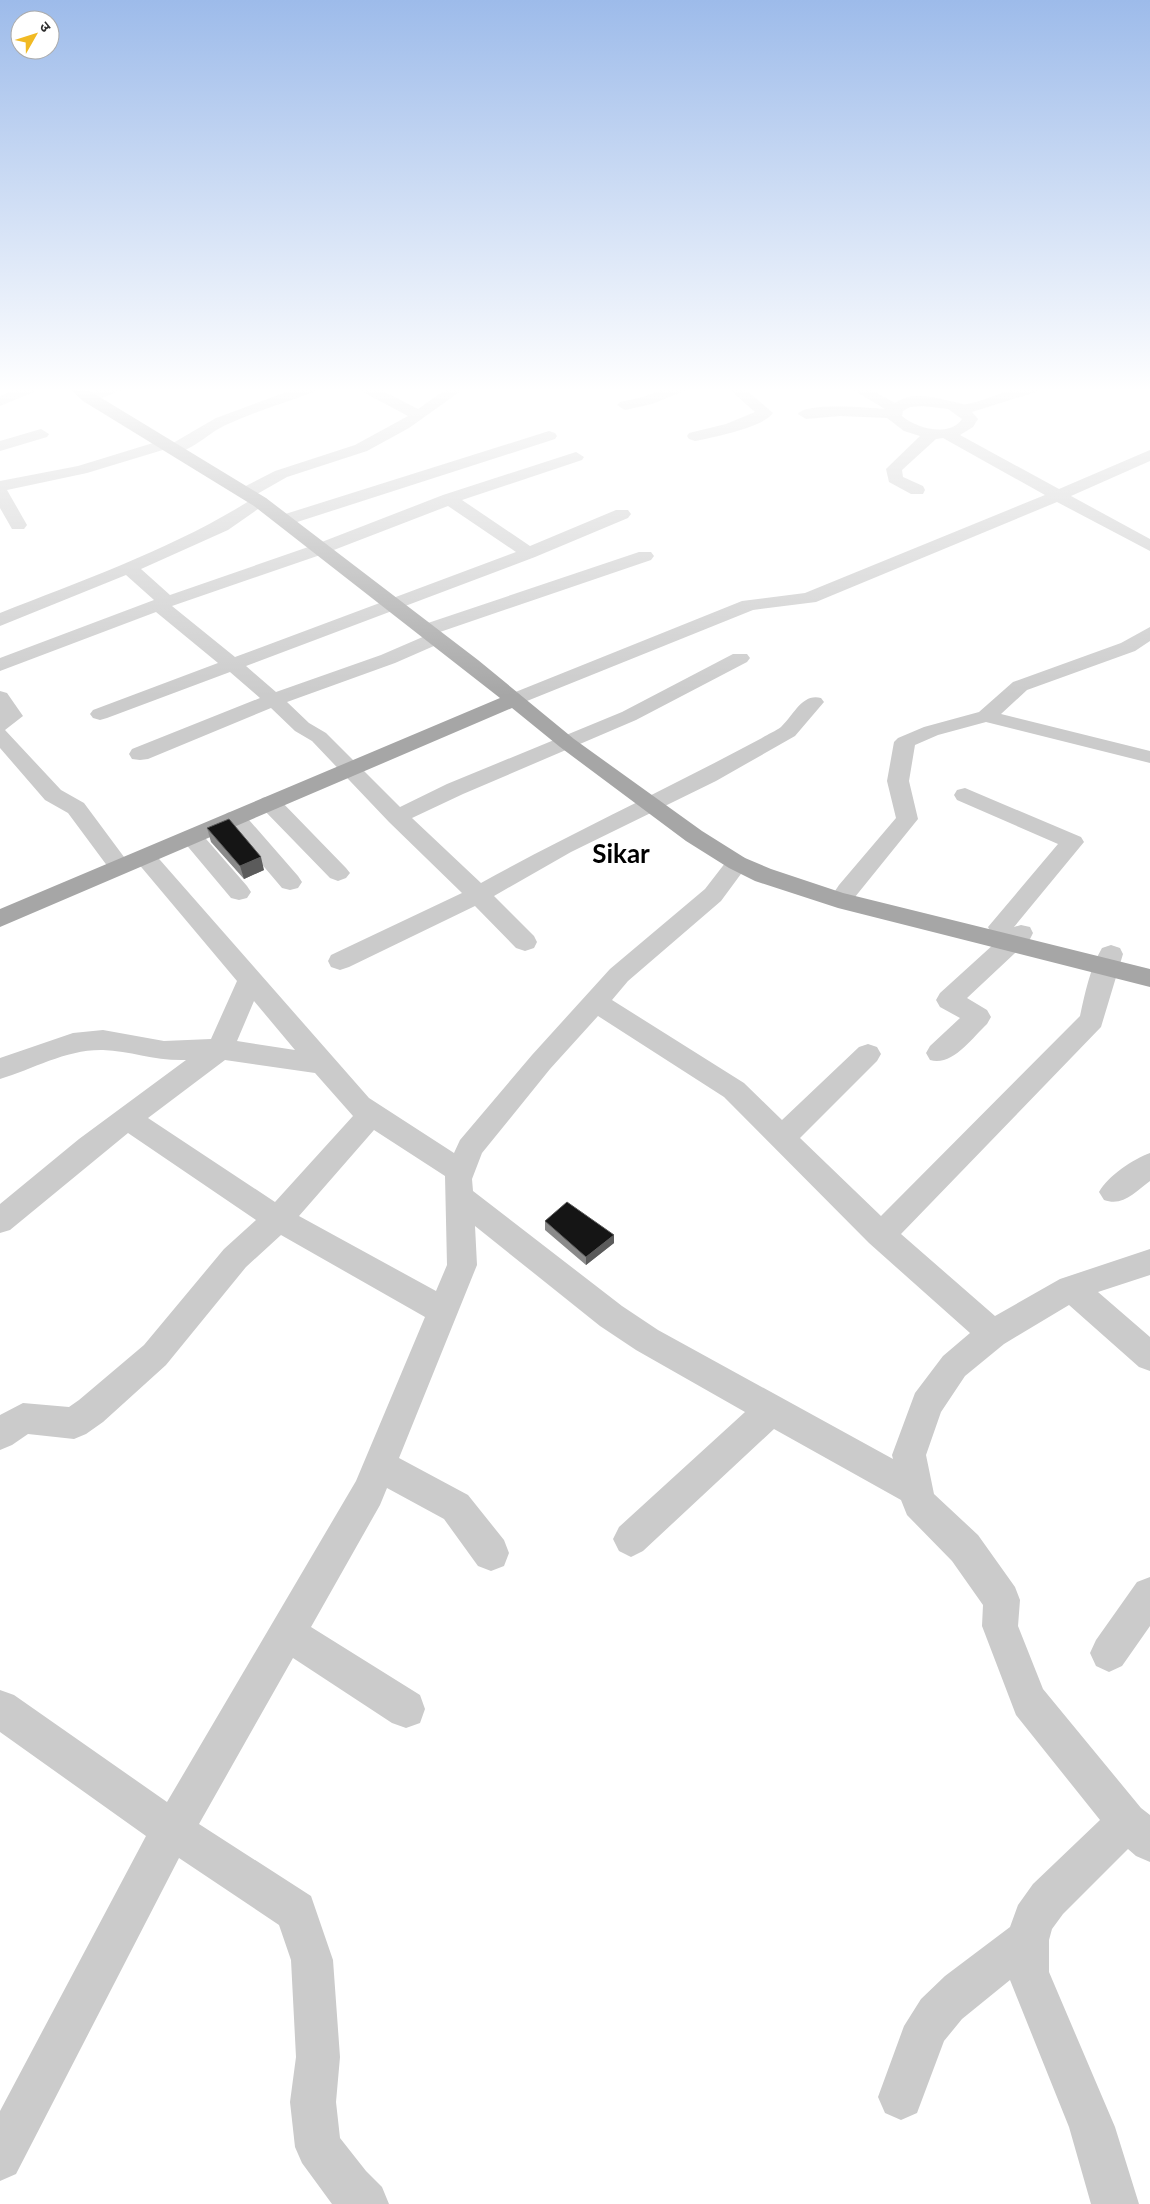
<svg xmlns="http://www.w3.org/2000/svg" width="1150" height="2204" font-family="Lato,'Noto Sans Devanagari',sans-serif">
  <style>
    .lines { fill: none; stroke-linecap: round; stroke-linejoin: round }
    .minor { fill: #cbcbcb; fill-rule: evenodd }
    .major { fill: #a6a6a6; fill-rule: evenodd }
    .wall { fill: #8a8a8a }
    .shaded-wall { fill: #5b5b5b }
    .building { fill: #151515; stroke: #5b5b5b }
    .labels { text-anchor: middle; stroke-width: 5; stroke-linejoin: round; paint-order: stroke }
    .town-label { font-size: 26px; font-weight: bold; fill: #000; stroke: #fff }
  </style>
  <rect width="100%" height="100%" fill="#fff"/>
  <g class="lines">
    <path class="minor" d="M 18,388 L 38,388 L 36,391 L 0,406 L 0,396 Z
      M 101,388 L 122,388 L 120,391 L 88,403 L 80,398 L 83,395 Z
      M 297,388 L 318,388 L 316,391 C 287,402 257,411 228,424 C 209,432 195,449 174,454 L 166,449 L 87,473 L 7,490 L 27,525 L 24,529 L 12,529 L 0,508 L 0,481 L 78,466 L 166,439 L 173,443 L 216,418 Z
      M 359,388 L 377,388 L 418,409 L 448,388 L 465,388 L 409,428 L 367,451 L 287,477 L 252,497 L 240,497 L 238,493 L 240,489 L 275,471 L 355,445 L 408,416 L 361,391 Z
      M 666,388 L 686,388 L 684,391 L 652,404 L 625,410 L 617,405 L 620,402 L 643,397 Z
      M 728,388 L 744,388 L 773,413 C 762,428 713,437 695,441 L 689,439 L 687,436 L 689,433 L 726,424 L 755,412 Z
      M 850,388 L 868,388 L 895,403 C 916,389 941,400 963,404 C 972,406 1006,390 1018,388 C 1025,387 1034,388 1041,388 L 1039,391 L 972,412 L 978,419 L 973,427 L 960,435 L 1059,489 L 1150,450 L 1150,461 L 1071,496 L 1150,539 L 1150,551 L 1057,502 L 816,602 L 753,610 L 522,703 L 515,705 L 508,703 L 505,699 L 508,695 L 742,601 L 805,593 L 1045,495 L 943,438 L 936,439 L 902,470 L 903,477 L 923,486 L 925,490 L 923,494 L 911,494 L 889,482 L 886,469 L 920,436 L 904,431 L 887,418 L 840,416 L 806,419 L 798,414 C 807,402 869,408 885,409 ZM 923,406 L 948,409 L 962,419 C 949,438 916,428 902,416 L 903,411 L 910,407 Z
      M 41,429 L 49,434 L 47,437 L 0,451 L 0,441 Z
      M 549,431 L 555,433 L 557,436 L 555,439 L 291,524 L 279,524 L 276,520 L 279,516 Z
      M 576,452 L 584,457 L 582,460 L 462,500 L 530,546 L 616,510 L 628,510 L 631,514 L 628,518 L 535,557 L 246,666 L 276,692 L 381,655 L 425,636 L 419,634 L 416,630 L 419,626 L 639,552 L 651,552 L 654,556 L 651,560 L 437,633 L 443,634 L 446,638 L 443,642 L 395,663 L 287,702 L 309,723 L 326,733 L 400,807 L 447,784 L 622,712 L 733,654 L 747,654 L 750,658 L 747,662 L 636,720 L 463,794 L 412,818 L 481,883 C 573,832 669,788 762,738 C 768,734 776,731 781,727 C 794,715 802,693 821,698 L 824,702 L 795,736 L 716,781 L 571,852 L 494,896 L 534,936 L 537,942 L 534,948 L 525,951 L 516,948 L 475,906 L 349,967 L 340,970 L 331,967 L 328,961 L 331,955 L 462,893 L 389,822 L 312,741 L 295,731 L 271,708 L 148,759 L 140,760 L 132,759 L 129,754 L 132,749 L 260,698 L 230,672 L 107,718 L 100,720 L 93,718 L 90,714 L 93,710 L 218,663 L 156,612 L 0,671 L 0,658 L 154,600 L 126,575 L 0,626 L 0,613 C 86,579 175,548 254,498 L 266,498 L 268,502 L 228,530 L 141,569 L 170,595 L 314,545 L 443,495 ZM 448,506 L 516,552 L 235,657 L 172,606 L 326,553 Z
      M 1150,627 L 1150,641 L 1135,651 L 1027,690 L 1001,714 L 1150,751 L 1150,763 L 986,722 L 938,735 L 915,745 L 909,781 L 918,819 L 855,897 L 847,899 L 839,897 L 835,891 L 839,885 L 896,818 L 887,781 L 894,742 L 898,738 L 924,727 L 979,712 L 1013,682 L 1121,643 Z
      M 0,691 L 7,693 L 23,716 L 5,730 L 61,790 L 84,803 L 127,861 L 131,866 L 127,871 L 119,874 L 111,871 L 68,813 L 45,800 L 0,748 Z
      M 965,788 L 1081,837 L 1084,842 L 1014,927 L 1021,925 L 1030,927 L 1033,933 L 1030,939 L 967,998 L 987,1010 L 991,1017 L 987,1024 C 972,1038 952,1067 930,1060 L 926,1053 L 930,1046 L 960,1018 L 940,1007 L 936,1000 L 940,993 L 1005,934 L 991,933 L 988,927 L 1058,844 L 957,800 L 954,795 L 957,790 Z
      M 270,796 L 278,798 L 346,868 L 350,873 L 346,878 L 338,881 L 330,878 L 262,808 L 259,803 L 262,798 Z
      M 235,811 L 243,813 L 298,876 L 302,882 L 298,888 L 290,890 L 282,888 L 227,823 L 224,818 L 227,813 Z
      M 192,830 L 200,832 L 247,886 L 251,892 L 247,898 L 239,900 L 231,898 L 184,842 L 181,837 L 184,832 Z
      M 145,849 L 153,852 L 369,1098 L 454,1153 L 460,1140 L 532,1055 L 610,969 L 705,889 L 729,858 L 737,855 L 745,858 L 749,863 L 721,901 L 628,981 L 612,1000 L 744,1083 L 782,1120 L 859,1047 L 868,1044 L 877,1047 L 881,1054 L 877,1061 L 800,1138 L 881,1216 L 1080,1016 C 1085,993 1090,968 1102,948 L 1111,945 L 1120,948 L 1123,954 L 1101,1027 L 901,1234 L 995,1316 L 1060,1279 L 1150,1249 L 1150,1275 L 1098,1292 L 1150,1337 L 1150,1371 L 1139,1367 L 1069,1305 L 1004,1344 L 965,1376 L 941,1412 L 926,1455 L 934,1494 L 978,1535 L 1015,1587 L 1020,1600 L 1018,1626 L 1043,1689 L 1141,1808 L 1150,1815 L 1150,1862 L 1136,1856 L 1128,1849 L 1063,1914 L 1052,1929 L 1049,1940 L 1049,1972 L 1115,2127 L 1139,2204 L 1091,2204 L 1069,2127 L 1010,1980 L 962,2019 L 944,2041 L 917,2113 L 901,2120 L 885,2113 L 878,2097 L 904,2026 L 921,1999 L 945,1976 L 1010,1927 L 1018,1905 L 1033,1884 L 1100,1820 L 1016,1715 L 982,1626 L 983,1605 L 952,1561 L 907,1515 L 901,1500 L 774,1429 L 643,1551 L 631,1557 L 619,1551 L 613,1539 L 619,1527 L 745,1412 L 636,1350 L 600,1326 L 475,1226 L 477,1265 L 399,1458 L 468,1495 L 504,1540 L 509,1553 L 504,1566 L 491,1571 L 478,1566 L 444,1519 L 387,1488 L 380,1505 L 311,1627 L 420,1695 L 425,1709 L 420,1723 L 406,1728 L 392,1723 L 293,1658 L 199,1824 L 311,1896 L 333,1960 L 340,2057 L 336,2102 L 340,2138 L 366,2171 L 382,2187 L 389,2204 L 332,2204 L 302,2163 L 295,2147 L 290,2102 L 296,2057 L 291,1960 L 279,1925 L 179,1858 L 16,2174 L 0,2181 L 0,2111 L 146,1836 L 0,1732 L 0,1690 L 14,1695 L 167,1802 L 356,1481 L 425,1317 L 281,1235 L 246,1267 L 166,1365 L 103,1422 L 86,1434 L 74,1439 L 28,1434 L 12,1445 L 0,1450 L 0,1415 L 23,1403 L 69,1407 L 79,1400 L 144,1345 L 224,1249 L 256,1220 L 128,1133 L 10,1230 L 0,1233 L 0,1204 L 79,1139 L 186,1060 C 155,1061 131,1051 103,1050 C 67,1049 33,1069 0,1079 L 0,1058 L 73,1033 L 103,1030 L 164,1041 L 211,1039 L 237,981 L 137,862 L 133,857 L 137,852 ZM 254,1001 L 295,1050 L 237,1041 ZM 598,1016 L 724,1097 L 869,1243 L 970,1333 L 943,1356 L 915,1393 L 892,1455 L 893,1459 L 658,1330 L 622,1306 L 473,1191 L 472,1179 L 482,1153 L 550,1069 ZM 225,1060 L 315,1073 L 353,1116 L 275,1202 L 148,1118 ZM 374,1130 L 445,1176 L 447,1265 L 436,1291 L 299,1216 Z
      M 1150,1153 L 1150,1181 C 1135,1192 1123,1207 1104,1200 L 1099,1192 C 1108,1176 1133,1159 1150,1153 Z
      M 1150,1577 L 1150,1626 L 1122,1666 L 1109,1672 L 1096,1666 L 1090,1653 L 1096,1640 L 1137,1582 Z"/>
    <path class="major" d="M 69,388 L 85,388 L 266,498 L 478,660 L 574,739 L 702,831 L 745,858 L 771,869 L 843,893 L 1150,969 L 1150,987 L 838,908 L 755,881 L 729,868 L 686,841 L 560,747 L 512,708 L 0,927 L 0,909 L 500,698 L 254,506 L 83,401 Z"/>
  </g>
  <path class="wall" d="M 207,828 L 264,870 L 244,879 L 211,842 Z
    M 545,1221 L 614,1235 L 614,1243 L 586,1265 L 545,1230 Z"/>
  <path class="shaded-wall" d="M 261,857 L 264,870 L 244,879 L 240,866 Z
    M 614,1235 L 614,1243 L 586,1265 L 586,1257 Z"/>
  <path class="building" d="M 229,819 L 261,857 L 240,866 L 207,828 Z
    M 567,1202 L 614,1235 L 586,1257 L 545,1221 Z"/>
  <linearGradient id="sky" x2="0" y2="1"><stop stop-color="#9dbbea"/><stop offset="0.56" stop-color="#fff"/><stop offset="1" stop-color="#fff" stop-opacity="0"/></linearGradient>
  <rect width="1150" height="696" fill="url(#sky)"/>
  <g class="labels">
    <g class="town-label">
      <text x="621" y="863">Sikar</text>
    </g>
  </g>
  <g transform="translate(35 35) rotate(51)"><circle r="24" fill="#ffffff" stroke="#ababab"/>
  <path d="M0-4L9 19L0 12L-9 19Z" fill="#f1ba24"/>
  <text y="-8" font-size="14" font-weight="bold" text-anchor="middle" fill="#2e2e2e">उ</text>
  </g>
</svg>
